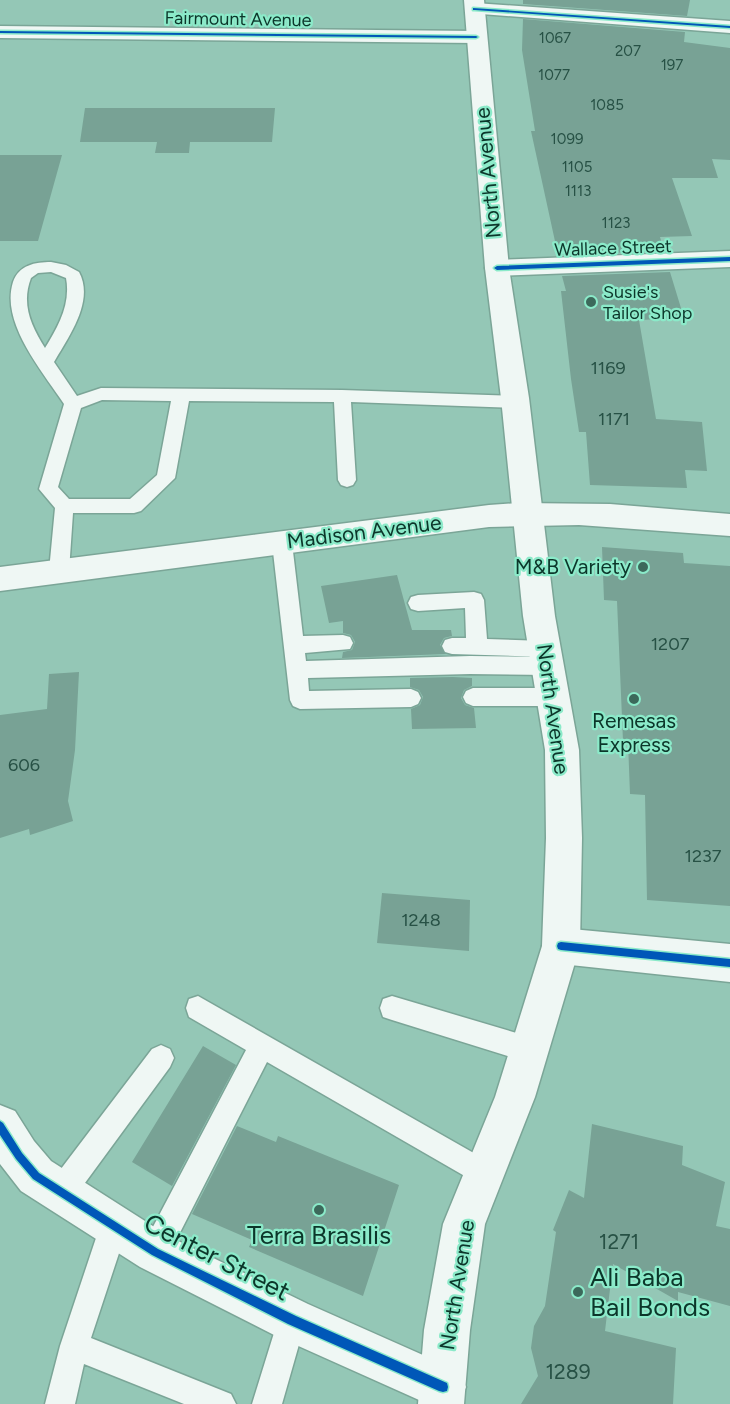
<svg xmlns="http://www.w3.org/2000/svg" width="730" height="1404" font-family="Figtree,sans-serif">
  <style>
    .building { fill: #78a295 }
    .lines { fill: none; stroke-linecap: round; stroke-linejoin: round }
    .service-casing { stroke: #7ba597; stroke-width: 3 }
    .minor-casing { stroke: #7ba597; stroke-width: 3 }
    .secondary-casing { stroke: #7ba597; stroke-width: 3 }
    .primary-casing { stroke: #7ba597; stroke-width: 3 }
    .service { fill: #eff7f4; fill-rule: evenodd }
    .minor { fill: #eff7f4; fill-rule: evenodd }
    .secondary { fill: #eff7f4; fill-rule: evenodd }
    .primary { fill: #eff7f4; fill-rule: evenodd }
    .cycleway-casing { stroke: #8beac9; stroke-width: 3 }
    .cycleway { fill: #0057b8; fill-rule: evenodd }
    .poi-dot { fill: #3c695b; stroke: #8beac9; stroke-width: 2 }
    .labels { text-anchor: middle; stroke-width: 4.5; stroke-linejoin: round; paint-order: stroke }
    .far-number-label { font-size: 15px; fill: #275145 }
    .far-street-label { font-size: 18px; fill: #0c362a; stroke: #8beac9 }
    .far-poi-label { font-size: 18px; fill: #0c362a; stroke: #8beac9; text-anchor: start }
    .number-label { font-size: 18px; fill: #275145 }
    .street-label { font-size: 21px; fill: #0c362a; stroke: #8beac9 }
    .poi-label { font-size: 21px; fill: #0c362a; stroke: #8beac9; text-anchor: end }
    .near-number-label { font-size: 21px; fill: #275145 }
    .near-poi-label { font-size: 26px; fill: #0c362a; stroke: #8beac9 }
    .near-street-label { font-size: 26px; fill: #0c362a; stroke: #8beac9 }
  </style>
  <rect width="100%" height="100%" fill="#94c7b6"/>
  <path class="building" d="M 523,0 L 690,0 L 687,16 L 523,4 Z
    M 523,19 L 685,32 L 684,42 L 730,48 L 730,160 L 712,159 L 718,178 L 672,178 L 692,236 L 660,237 L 664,251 L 558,255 L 531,131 L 535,131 L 522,50 Z
    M 85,108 L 275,108 L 272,142 L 190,142 L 189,153 L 155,153 L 157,142 L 80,142 Z
    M 0,155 L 62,155 L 38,241 L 0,241 Z
    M 670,272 L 684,318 L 639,320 L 656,419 L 702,422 L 707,471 L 685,470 L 687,488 L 590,485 L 586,432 L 579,432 L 571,379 L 561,291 L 566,291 L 562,276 Z
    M 602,547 L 683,553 L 684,563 L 730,566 L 730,906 L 647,900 L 645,795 L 630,794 L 628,742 L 623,741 L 617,601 L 604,600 Z
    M 397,575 L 412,630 L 451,630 L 452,636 L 444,638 L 440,645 L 446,654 L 342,658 L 343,652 L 352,650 L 355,642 L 351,635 L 343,633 L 343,621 L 329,623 L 321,586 Z
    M 79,672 L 75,750 L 68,801 L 73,821 L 30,835 L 29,829 L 0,838 L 0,715 L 47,709 L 49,674 Z
    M 453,677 L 472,678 L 472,686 L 464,690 L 461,698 L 465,705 L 474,708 L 476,728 L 412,729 L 411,709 L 420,705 L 423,697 L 419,690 L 410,687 L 410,678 Z
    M 382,893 L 470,900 L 469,951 L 377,943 Z
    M 203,1046 L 236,1065 L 172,1186 L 132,1162 Z
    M 592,1124 L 683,1146 L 682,1165 L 725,1182 L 716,1226 L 730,1229 L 730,1306 L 678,1292 L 678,1301 L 613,1264 L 605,1331 L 676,1348 L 673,1404 L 521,1404 L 538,1376 L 531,1348 L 534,1326 L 545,1306 L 556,1232 L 553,1230 L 569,1190 L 584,1198 Z
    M 237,1126 L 276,1142 L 278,1136 L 399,1185 L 363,1296 L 249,1247 L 252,1240 L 192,1214 Z"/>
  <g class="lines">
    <defs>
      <path id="service" d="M 51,262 L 66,265 L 79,272 C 95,301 68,338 54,362 L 77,396 L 101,388 L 342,390 L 516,396 L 522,398 L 525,402 L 522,406 L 516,408 L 351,402 L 356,480 L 353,485 L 347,487 L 341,485 L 338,480 L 334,402 L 189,401 L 175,478 L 141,511 L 134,513 L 73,513 L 69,571 L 66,576 L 59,579 L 52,576 L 49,571 L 55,508 L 39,489 L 64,404 C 43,372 0,323 13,282 C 19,265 35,262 51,262 ZM 51,272 L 66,278 C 71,304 58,327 45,348 C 31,326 21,304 31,278 L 38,273 ZM 102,400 L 171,401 L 157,475 L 130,499 L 69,499 L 58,487 L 81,408 Z
        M 282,536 L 289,538 L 292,543 L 303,636 L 343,635 L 350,637 L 353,643 L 350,649 L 305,653 L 306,661 L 470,656 L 548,657 L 555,660 L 558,666 L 555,672 L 548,675 L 470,674 L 308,678 L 309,691 L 411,689 L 418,692 L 421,698 L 418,704 L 411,707 L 300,709 L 293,706 L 290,700 L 272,543 L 275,538 Z
        M 474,592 L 481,594 L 484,600 L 487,639 L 545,641 L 552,643 L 555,649 L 552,655 L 545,657 L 452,654 L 445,652 L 442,646 L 445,640 L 452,638 L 466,638 L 465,608 L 418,611 L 411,609 L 408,603 L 411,597 L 418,595 Z
        M 473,688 L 552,688 L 559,691 L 562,697 L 559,703 L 552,706 L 473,706 L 466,703 L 463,697 L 466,691 Z
        M 198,996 L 493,1164 L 497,1173 L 493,1182 L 484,1186 L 475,1182 L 267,1062 L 165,1262 L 155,1266 L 145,1262 L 141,1252 L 145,1242 L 246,1050 L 189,1017 L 186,1008 L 189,999 Z
        M 392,996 L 530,1037 L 539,1041 L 543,1050 L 539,1059 L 530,1063 L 392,1020 L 383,1017 L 380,1008 L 383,999 Z
        M 161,1045 L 170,1049 L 174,1058 L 170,1067 L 71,1202 L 61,1205 L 51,1202 L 48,1192 L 51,1182 L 152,1049 Z
        M 114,1212 L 124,1216 L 128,1226 L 91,1338 L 231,1394 L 236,1404 L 184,1404 L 84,1364 L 75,1404 L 45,1404 L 60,1346 L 100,1226 L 104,1216 Z
        M 292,1306 L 302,1310 L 306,1320 L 282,1404 L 252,1404 L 278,1320 L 282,1310 Z"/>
      <path id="minor" d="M 475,3 L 730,21 L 730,33 L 468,13 L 465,9 L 468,5 Z
        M 0,26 L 476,31 L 483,33 L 486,37 L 483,41 L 476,43 L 0,38 Z
        M 730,251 L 730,267 L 497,276 L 488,274 L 485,268 L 488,262 L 497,260 Z
        M 561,928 L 730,944 L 730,982 L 561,964 L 548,959 L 542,946 L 548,933 Z
        M 0,1105 L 15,1111 L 34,1141 L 51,1161 L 170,1237 L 308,1304 L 459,1371 L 466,1387 L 459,1403 L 428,1404 L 276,1336 L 140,1267 L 21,1191 L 0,1164 Z"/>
      <path id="secondary" d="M 519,503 L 610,504 L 730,514 L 730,536 L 579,525 L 489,527 L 0,591 L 0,567 L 489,505 Z"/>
      <path id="primary" d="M 464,0 L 484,0 L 509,268 L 529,398 L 555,616 L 579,750 L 582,838 L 580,946 L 535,1097 L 485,1224 L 470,1330 L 464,1404 L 418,1404 L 424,1330 L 443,1224 L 495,1097 L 542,946 L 546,838 L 545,750 L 523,616 L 501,398 L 485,268 Z"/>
    </defs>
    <use href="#service" class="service-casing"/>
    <use href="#minor" class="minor-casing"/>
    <use href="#secondary" class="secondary-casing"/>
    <use href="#primary" class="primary-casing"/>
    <use href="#service" class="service"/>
    <use href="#minor" class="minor"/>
    <use href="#secondary" class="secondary"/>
    <use href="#primary" class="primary"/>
    <defs>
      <path id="cycleway" d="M 473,8 L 730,26 L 730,28 L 475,10 L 473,10 Z
        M 0,31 L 476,36 L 478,37 L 476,38 L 0,33 Z
        M 730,257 L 730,261 L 497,270 L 494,268 L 497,266 Z
        M 561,942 L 730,959 L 730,967 L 561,950 L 558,949 L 557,946 L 558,943 Z
        M 0,1121 L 3,1123 L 22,1153 L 39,1173 L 158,1249 L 296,1316 L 447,1383 L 448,1387 L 447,1391 L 443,1392 L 439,1391 L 288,1324 L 152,1255 L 33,1179 L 16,1159 L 0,1135 Z"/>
    </defs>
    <use href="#cycleway" class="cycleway-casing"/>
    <use href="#cycleway" class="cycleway"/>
  </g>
  <g class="poi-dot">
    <circle cx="591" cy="302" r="6"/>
    <circle cx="643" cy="567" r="6"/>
    <circle cx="634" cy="699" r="6"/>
    <circle cx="319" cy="1210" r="6"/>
    <circle cx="578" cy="1292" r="6"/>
  </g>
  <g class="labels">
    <g class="far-number-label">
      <text x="555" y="43">1067</text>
      <text x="628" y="56">207</text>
      <text x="672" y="70">197</text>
      <text x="554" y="80">1077</text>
      <text x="607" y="110">1085</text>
      <text x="567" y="144">1099</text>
      <text x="577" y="172">1105</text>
      <text x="578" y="196">1113</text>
      <text x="616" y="228">1123</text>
    </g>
    <g class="far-street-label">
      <text transform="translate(238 19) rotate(1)" y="6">Fairmount Avenue</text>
      <text transform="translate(613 248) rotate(-2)" y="6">Wallace Street</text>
    </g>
    <g class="far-poi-label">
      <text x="603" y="298">Susie's<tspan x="603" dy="21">Tailor Shop</tspan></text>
    </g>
    <g class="number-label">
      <text x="608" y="374">1169</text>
      <text x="614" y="425">1171</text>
      <text x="670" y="650">1207</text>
      <text x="24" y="771">606</text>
      <text x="703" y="862">1237</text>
      <text x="421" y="926">1248</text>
    </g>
    <g class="street-label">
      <text transform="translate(488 173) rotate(-95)" y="7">North Avenue</text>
      <text transform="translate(364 532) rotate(-7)" y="7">Madison Avenue</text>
      <text transform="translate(553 709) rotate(82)" y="7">North Avenue</text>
      <text transform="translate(457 1285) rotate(-81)" y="7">North Avenue</text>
    </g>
    <g class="poi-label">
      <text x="631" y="574">M&amp;B Variety</text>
      <text x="634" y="728" text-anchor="middle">Remesas<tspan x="634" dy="24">Express</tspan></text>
    </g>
    <g class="near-number-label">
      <text x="619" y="1249">1271</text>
      <text x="568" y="1379">1289</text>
    </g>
    <g class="near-poi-label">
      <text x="319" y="1244">Terra Brasilis</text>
      <text x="590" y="1286" text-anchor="start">Ali Baba<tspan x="590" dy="30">Bail Bonds</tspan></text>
    </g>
    <g class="near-street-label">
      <text transform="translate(217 1257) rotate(27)" y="9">Center Street</text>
    </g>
  </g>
</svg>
